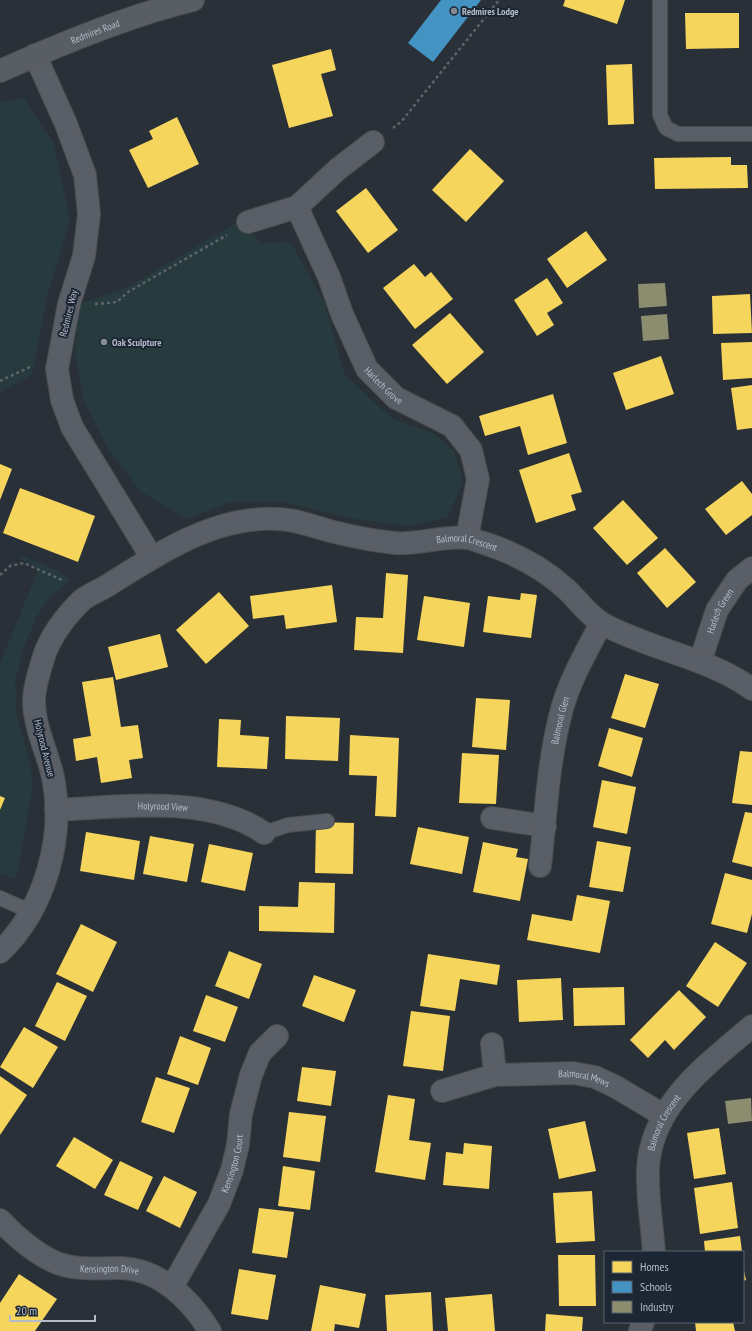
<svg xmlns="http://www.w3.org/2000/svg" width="752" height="1331" font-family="'PT Sans Narrow',sans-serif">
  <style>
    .green { fill: #273a3e }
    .homes { fill: #f6d55c }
    .schools { fill: #4393c3 }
    .industry { fill: #8c8c6e }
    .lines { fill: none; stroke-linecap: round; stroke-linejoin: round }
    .lane-casing { stroke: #484c53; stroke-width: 16 }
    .street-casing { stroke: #484c53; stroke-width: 24 }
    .secondary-casing { stroke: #484c53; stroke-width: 24 }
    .path { stroke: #5d636a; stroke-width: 2.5; stroke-dasharray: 3 3; stroke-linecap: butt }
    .lane { stroke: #5a5e66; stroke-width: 14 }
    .street { stroke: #5a5e66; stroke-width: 22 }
    .secondary { stroke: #595d64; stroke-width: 22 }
    .poi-dot { fill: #848b96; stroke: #1d2633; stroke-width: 1.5 }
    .labels { text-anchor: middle; stroke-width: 4; stroke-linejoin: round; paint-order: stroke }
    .poi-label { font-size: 10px; font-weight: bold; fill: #b4bcc9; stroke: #1d2633; text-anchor: start }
    .street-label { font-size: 10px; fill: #b4bcc9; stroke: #1d2633 }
  </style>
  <rect width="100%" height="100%" fill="#2a3038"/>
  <path class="green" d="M 24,98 L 54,144 L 70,220 L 48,293 L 32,375 L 0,392 L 0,103 Z
    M 243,219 L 260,243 L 291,242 L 325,304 L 344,373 L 391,418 L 433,433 L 454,451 L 463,482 L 448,517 L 411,526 L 360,520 L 282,502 L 230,502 L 187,519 L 140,491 L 108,448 L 84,401 L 75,352 L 79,304 L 126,288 Z
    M 22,556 L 59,571 L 70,580 L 50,597 L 37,616 L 24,647 L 15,682 L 17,716 L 30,762 L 33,787 L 16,879 L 0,873 L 0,810 L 5,798 L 0,796 L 0,663 L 36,575 L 36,566 L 19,558 Z"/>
  <path class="homes" d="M 565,0 L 625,0 L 617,24 L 563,6 Z
    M 685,13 L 739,13 L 739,48 L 686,49 Z
    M 331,49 L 336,70 L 321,74 L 333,116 L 289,128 L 272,65 Z
    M 632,64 L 634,124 L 608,125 L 606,65 Z
    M 177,117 L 199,164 L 148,188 L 129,150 L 153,139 L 149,131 Z
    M 470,149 L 504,181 L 466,222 L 432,190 Z
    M 731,157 L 731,165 L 747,165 L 748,188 L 655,189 L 654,158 Z
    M 366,188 L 398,230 L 368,253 L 336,211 Z
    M 586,231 L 607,260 L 567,288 L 547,259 Z
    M 414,264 L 425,277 L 431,272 L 453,299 L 415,329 L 383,288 Z
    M 547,278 L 563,303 L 547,313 L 554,325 L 537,336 L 514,300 Z
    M 750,294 L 752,333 L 713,334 L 712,296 Z
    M 450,313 L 484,352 L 447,384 L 412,345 Z
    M 752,342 L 752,378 L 723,380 L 721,343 Z
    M 661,356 L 674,394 L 626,410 L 613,373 Z
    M 752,385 L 752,428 L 737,430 L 731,388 Z
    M 553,394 L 567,443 L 528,455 L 520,426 L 485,436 L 479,416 Z
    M 569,453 L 582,492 L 571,495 L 576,510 L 536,523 L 519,470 Z
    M 0,464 L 12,469 L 0,500 Z
    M 742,481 L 752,494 L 752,515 L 726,535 L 705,509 Z
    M 20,488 L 95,516 L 78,562 L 3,533 Z
    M 623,500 L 658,538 L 627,565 L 593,528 Z
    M 665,548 L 696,582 L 667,608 L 637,573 Z
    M 386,573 L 408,575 L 403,653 L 354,650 L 356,617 L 383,618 Z
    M 332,585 L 337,622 L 286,629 L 284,615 L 253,619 L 250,596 Z
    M 219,592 L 249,626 L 206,664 L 176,630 Z
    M 521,593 L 537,595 L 531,638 L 483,632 L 488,596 L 520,600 Z
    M 424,596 L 470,603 L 464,647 L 417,640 Z
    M 160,634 L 168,667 L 116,680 L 108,647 Z
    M 625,674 L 659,684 L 645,728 L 611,718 Z
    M 113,677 L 121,727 L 138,725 L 143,758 L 129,760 L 132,778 L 101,783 L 97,757 L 76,761 L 73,739 L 91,736 L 82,682 Z
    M 476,698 L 510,700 L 506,750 L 472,747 Z
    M 286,716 L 340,718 L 338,761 L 285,759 Z
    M 219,719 L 241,720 L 240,735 L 269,737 L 267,769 L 217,767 Z
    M 609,728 L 643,738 L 632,777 L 598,766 Z
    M 350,735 L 399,738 L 396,817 L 375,816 L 377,776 L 349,775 Z
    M 740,751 L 752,752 L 752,805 L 732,803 Z
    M 462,753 L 499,755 L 496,804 L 459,803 Z
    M 602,780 L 636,787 L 627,834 L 593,827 Z
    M 0,796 L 5,798 L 0,810 Z
    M 745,812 L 752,813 L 752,867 L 732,862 Z
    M 316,822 L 354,823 L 353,874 L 315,873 Z
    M 418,827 L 469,837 L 462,874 L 410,864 Z
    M 86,832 L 140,841 L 134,880 L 80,871 Z
    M 150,836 L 194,844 L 187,882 L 143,874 Z
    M 597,841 L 631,847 L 623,892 L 589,887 Z
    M 483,842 L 518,849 L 516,857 L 528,859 L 520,901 L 473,892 Z
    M 209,844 L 253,853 L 245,891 L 201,882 Z
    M 725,873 L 752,880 L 752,914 L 747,933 L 711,924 Z
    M 299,882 L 335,883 L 334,933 L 259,931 L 259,906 L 298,907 Z
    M 577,895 L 610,901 L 600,953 L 527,940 L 532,914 L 572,921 Z
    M 81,924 L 117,942 L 93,992 L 56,974 Z
    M 715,942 L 747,963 L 718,1007 L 686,986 Z
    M 229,951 L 262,964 L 249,999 L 215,986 Z
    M 428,954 L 500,965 L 497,985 L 460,979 L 455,1011 L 420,1006 Z
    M 314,975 L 356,990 L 344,1022 L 302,1006 Z
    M 561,978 L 563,1020 L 519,1022 L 517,980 Z
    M 57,982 L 87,996 L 65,1041 L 35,1026 Z
    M 624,987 L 625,1025 L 574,1026 L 573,988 Z
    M 679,990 L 706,1017 L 674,1050 L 665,1040 L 648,1058 L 630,1040 Z
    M 206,995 L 238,1007 L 225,1042 L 193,1031 Z
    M 411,1011 L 450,1016 L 443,1071 L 403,1066 Z
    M 24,1027 L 58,1047 L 33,1088 L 0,1067 Z
    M 180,1036 L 211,1048 L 198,1085 L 167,1074 Z
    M 302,1067 L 336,1071 L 331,1106 L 297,1101 Z
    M 0,1076 L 27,1095 L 0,1135 Z
    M 156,1077 L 190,1088 L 174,1133 L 141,1122 Z
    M 388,1095 L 415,1099 L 409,1140 L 431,1143 L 425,1180 L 375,1172 Z
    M 289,1112 L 326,1116 L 320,1162 L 283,1157 Z
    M 585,1121 L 596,1171 L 559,1179 L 548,1129 Z
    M 719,1128 L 726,1174 L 694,1179 L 687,1133 Z
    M 74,1137 L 113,1160 L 95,1189 L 56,1166 Z
    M 464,1143 L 492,1146 L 489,1189 L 443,1185 L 446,1152 L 463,1154 Z
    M 120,1161 L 153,1177 L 138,1210 L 104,1195 Z
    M 283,1166 L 315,1171 L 310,1210 L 278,1206 Z
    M 164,1176 L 197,1192 L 180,1228 L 146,1211 Z
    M 732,1182 L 738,1228 L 700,1234 L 694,1188 Z
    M 592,1191 L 595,1241 L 556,1243 L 553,1193 Z
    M 259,1208 L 294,1212 L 287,1258 L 252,1253 Z
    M 740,1236 L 742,1252 L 705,1252 L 704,1241 Z
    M 558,1255 L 595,1255 L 596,1306 L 559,1306 Z
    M 743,1266 L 746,1280 L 743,1281 Z
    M 239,1269 L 276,1275 L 268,1320 L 231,1314 Z
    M 19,1274 L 57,1299 L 35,1331 L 0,1331 L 0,1303 Z
    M 320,1285 L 366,1294 L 359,1328 L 335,1324 L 334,1331 L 311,1331 Z
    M 431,1292 L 433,1331 L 387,1331 L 385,1295 Z
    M 492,1294 L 495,1331 L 448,1331 L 445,1298 Z
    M 546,1314 L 583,1317 L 582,1331 L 545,1331 Z
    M 695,1322 L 733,1322 L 735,1331 L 696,1331 Z"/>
  <path class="schools" d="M 441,0 L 481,0 L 433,62 L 408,43 Z"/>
  <path class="industry" d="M 665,283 L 667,306 L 639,308 L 638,284 Z
    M 667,314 L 669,339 L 643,341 L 641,316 Z
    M 751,1098 L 752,1121 L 728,1124 L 725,1101 Z"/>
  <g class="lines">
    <defs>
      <path id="lane" d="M 660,0 L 660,115 L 666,128 L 678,134 L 752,134
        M 264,833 L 288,825 L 327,821
        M 0,898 L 32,912"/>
      <g id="street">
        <path d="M 35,55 L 66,124 L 85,175 L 89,214 L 84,256 L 69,304 L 57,369 L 62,400 L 72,427 L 152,558"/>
        <path id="s1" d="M 297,207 L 329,277 L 342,314 L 367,369 L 396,398 L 452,426 L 471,450 L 478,479 L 467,538"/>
        <path d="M 248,222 L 297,207 L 338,169 L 373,142"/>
        <path id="s2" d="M 700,662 L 717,610 L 737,580 L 752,568"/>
        <path id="s3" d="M 56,810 C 121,807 208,794 264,833"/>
        <path d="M 492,818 L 545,826"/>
        <path id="s4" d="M 540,866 C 546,814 548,760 562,709 C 570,679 587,651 601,623"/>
        <path id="s5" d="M 0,952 C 45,909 65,838 53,777 C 47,751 34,727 34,700 C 34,687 40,669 44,656 C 51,635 65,617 81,601 C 89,594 101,590 110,584 C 156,555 207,521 263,519 C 291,517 308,525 334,532 C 354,537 375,541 395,543 C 419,545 444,535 468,538 C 473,539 479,542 484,543 C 515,553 542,567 566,589 C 578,600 589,616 603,624 C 651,650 707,657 752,689"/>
        <path d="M 492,1044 L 495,1075"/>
        <path id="s6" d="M 442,1091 L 495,1075 L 573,1073 L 595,1077 L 616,1087 L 663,1115"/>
        <path id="s7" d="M 0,1220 C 16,1237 43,1261 67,1266 C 85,1270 101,1268 118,1268 C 159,1268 190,1299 210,1331"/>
        <path id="s8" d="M 654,1252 C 652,1225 647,1197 648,1170 C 650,1105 708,1064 752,1026"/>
        <path id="s9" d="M 172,1287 L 219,1204 L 232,1170 L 238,1145 L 241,1114 L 251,1075 L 260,1053 L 277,1036"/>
        <path d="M 640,1331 L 643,1322"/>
      </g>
      <g id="secondary">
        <path id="s10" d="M 0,71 C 60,44 130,15 193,0"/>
      </g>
    </defs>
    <use href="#lane" class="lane-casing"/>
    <use href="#street" class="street-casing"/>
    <use href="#secondary" class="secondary-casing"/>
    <path class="path" d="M 393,128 L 401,122 L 499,0
      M 95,304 L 117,302 L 128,292 L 227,235
      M 0,381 L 32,366
      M 0,575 L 10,566 L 24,563 L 64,581"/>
    <use href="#lane" class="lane"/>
    <use href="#street" class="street"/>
    <use href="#secondary" class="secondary"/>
  </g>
  <g class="poi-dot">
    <circle cx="454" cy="11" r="4"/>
    <circle cx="104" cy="342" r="4"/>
  </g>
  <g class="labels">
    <g class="poi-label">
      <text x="462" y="15">Redmires Lodge</text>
      <text x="112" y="346">Oak Sculpture</text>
    </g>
    <g class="street-label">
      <text dy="4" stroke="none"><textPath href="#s10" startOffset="103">Redmires Road</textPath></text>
      <text transform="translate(68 313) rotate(-76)" y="4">Redmires Way</text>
      <text dy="4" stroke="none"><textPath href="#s1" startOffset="200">Harlech Grove</textPath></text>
      <text dy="4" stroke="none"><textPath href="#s5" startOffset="791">Balmoral Crescent</textPath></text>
      <text dy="4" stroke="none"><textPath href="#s2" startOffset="55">Harlech Green</textPath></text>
      <text dy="4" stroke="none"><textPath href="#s4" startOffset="147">Balmoral Glen</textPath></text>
      <text transform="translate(45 748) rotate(76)" y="4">Holyrood Avenue</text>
      <text dy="4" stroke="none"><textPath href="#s3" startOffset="107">Holyrood View</textPath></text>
      <text dy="4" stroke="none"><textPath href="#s6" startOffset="145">Balmoral Mews</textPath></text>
      <text dy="4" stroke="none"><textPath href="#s8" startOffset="133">Balmoral Crescent</textPath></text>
      <text dy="4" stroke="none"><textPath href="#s9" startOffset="138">Kensington Court</textPath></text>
      <text dy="4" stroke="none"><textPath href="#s7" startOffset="125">Kensington Drive</textPath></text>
    </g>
  </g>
  <rect x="604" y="1251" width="140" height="72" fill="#1d2633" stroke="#59626f"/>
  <rect x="612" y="1261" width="20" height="12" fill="#f6d55c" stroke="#59626f"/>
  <text x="640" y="1271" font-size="12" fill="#b4bcc9">Homes</text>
  <rect x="612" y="1281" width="20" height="12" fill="#4393c3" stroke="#59626f"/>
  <text x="640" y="1291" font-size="12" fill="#b4bcc9">Schools</text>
  <rect x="612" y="1301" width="20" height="12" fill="#8c8c6e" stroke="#59626f"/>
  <text x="640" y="1311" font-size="12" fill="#b4bcc9">Industry</text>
  <path d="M10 1315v6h85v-6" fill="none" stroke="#b4bcc9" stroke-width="2"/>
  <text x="16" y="1315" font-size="12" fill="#b4bcc9" stroke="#1d2633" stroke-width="3" paint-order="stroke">20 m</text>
</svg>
